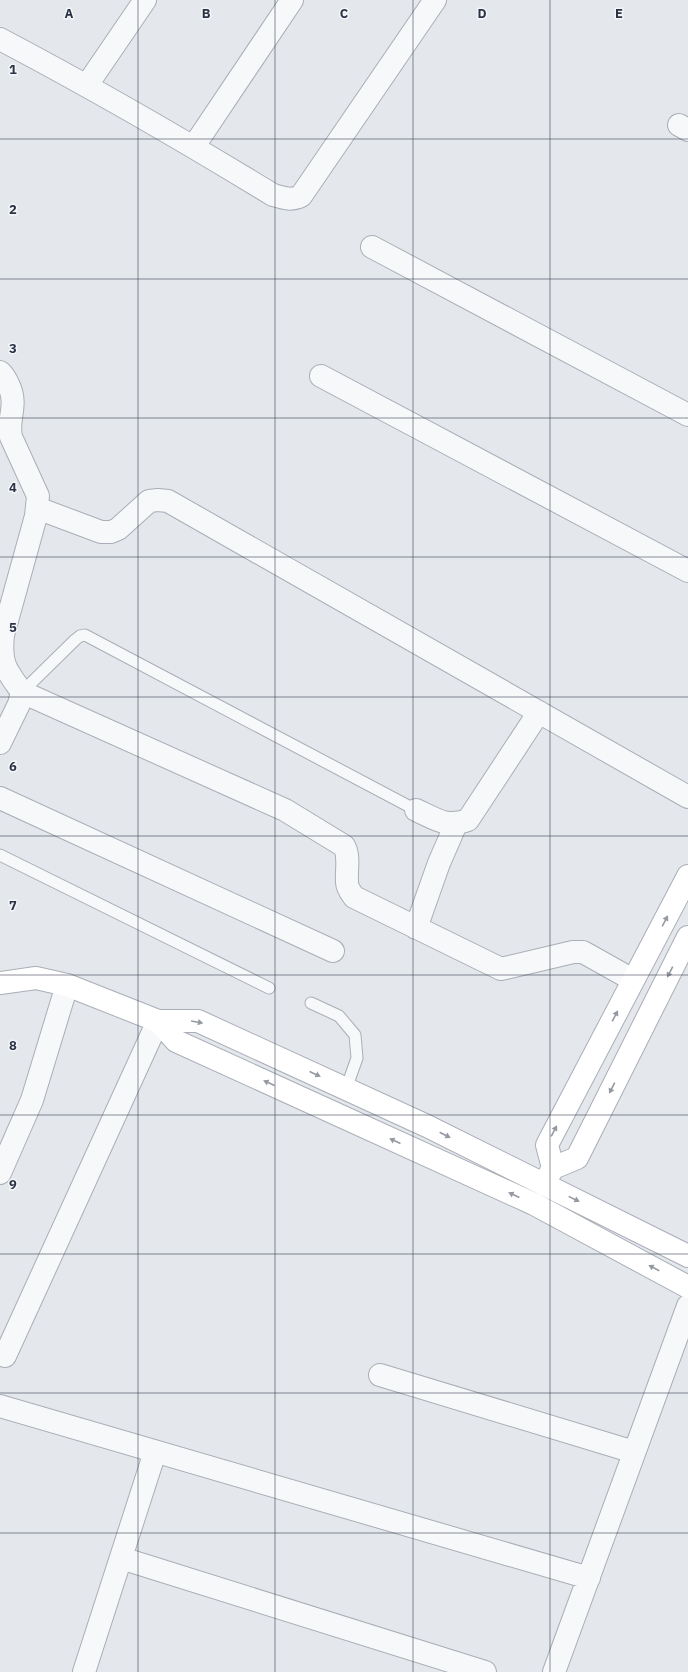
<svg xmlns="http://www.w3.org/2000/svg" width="688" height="1672" font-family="'IBM Plex Sans',sans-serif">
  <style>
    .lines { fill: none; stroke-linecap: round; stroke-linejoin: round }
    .lane-casing { stroke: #a9aeb7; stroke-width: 13 }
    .street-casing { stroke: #a9aeb7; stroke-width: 24 }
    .secondary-casing { stroke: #a9aeb7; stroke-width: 24 }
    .lane { stroke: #f7f8fa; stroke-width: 11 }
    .street { stroke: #f7f8fa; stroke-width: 22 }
    .secondary { stroke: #fff; stroke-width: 22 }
    .oneway { fill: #959aa2 }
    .grid { fill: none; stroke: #2b3445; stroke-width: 1; stroke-opacity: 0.55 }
    .grid-label { font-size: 13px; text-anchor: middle; font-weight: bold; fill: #2b3445; stroke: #f4f6f9; stroke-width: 3; stroke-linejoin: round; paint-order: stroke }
  </style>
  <rect width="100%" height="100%" fill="#e4e7ec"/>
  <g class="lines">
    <defs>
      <path id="lane" d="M 22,692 L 75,640 L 80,636 L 85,635 L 416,810
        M 0,855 L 269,988
        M 311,1003 L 339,1016 L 355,1035 L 357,1058 L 346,1089"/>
      <path id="street" d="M 0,39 C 93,88 183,140 273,195 C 283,198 291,201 301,196 L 435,0
        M 87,85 L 145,0
        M 679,125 L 688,130
        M 194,146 L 292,0
        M 372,247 L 688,415
        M 0,372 C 5,376 6,380 9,386 C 18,406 7,418 11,437 L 38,496 L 36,516 L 3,635 C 0,664 6,670 22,692 L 19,704 L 0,743
        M 321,376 L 688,571
        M 37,508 L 101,532 L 111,532 L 118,529 L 149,501 L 158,500 L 168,501 L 688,797
        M 22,692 L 285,810 L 344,846 C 350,856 346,871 347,882 C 347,888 351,893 354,897 L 501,969 L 573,952 L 583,952 L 633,980
        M 0,798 L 333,951
        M 416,810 C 436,819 446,828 468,820 L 539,712
        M 416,928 L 439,863 L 456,824
        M 0,1173 L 32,1100 L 67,985
        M 5,1356 L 158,1021
        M 380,1375 L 634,1452
        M 0,1406 L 589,1578
        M 121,1558 L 485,1672
        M 84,1672 L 155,1452
        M 554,1672 L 688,1306"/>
      <path id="secondary" d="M 0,983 L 36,978 L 67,985 L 158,1021 L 198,1021 L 427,1126 L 688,1256
        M 158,1021 L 176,1041 L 534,1204 L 688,1287
        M 553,1168 L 547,1145 L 688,876
        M 546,1180 L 553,1168 L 577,1158 L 688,937"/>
    </defs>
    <use href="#lane" class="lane-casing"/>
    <use href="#street" class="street-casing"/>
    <use href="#secondary" class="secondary-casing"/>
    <use href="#lane" class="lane"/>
    <use href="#street" class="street"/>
    <use href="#secondary" class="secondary"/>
  </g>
  <defs><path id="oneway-solid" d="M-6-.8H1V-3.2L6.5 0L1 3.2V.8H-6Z"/></defs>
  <g class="oneway">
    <use href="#oneway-solid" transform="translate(665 921) rotate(-62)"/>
    <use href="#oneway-solid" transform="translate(670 972) rotate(117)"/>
    <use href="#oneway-solid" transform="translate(615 1016) rotate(-62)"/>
    <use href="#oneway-solid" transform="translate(197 1022) rotate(10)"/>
    <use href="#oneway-solid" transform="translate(315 1074) rotate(25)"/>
    <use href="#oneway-solid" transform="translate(269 1083) rotate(-156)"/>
    <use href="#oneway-solid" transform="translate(612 1088) rotate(117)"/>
    <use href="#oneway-solid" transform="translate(554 1131) rotate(-62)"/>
    <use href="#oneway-solid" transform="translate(445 1135) rotate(27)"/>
    <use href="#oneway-solid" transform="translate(395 1141) rotate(-155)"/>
    <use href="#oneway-solid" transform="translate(514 1195) rotate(-155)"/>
    <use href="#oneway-solid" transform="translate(574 1199) rotate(26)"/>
    <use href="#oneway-solid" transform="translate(654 1268) rotate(-152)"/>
  </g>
  <path class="grid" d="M 138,0 L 138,1672M 275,0 L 275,1672M 413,0 L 413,1672M 550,0 L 550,1672M 0,139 L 688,139M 0,279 L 688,279M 0,418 L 688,418M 0,557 L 688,557M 0,697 L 688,697M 0,836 L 688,836M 0,975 L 688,975M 0,1115 L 688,1115M 0,1254 L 688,1254M 0,1393 L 688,1393M 0,1533 L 688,1533"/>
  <g class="grid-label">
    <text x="69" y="18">A</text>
    <text x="206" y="18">B</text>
    <text x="344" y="18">C</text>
    <text x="482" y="18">D</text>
    <text x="619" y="18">E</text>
    <text x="13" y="74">1</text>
    <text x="13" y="214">2</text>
    <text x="13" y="353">3</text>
    <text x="13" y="492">4</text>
    <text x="13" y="632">5</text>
    <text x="13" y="771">6</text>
    <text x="13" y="910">7</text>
    <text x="13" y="1050">8</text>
    <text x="13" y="1189">9</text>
  </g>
</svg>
